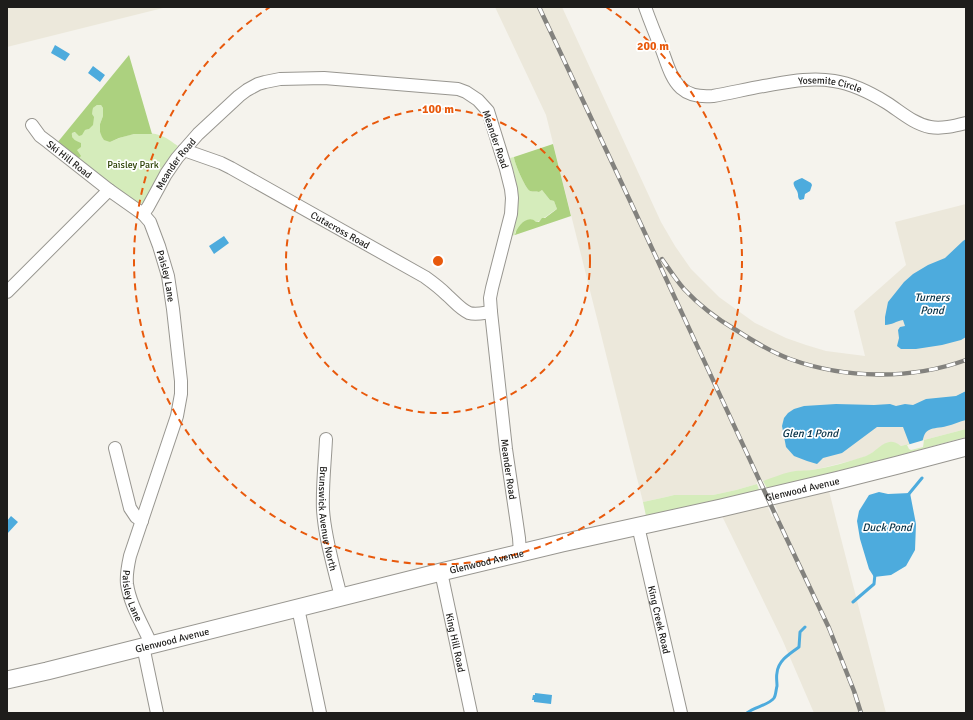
<svg xmlns="http://www.w3.org/2000/svg" width="973" height="720" font-family="Signika,sans-serif">
  <style>
    .built { fill: #ece8db }
    .green { fill: #d5ecbb }
    .forest { fill: #acd17f }
    .water { fill: #4dabdd }
    .pier { fill: #f5f3ed }
    .lines { fill: none; stroke-linecap: round; stroke-linejoin: round }
    .stream { stroke: #4dabdd; stroke-width: 3 }
    .street-casing { stroke: #989690; stroke-width: 14 }
    .secondary-casing { stroke: #989690; stroke-width: 19 }
    .street { stroke: #fff; stroke-width: 12 }
    .secondary { stroke: #fff; stroke-width: 17 }
    .rail-casing { stroke: #83827e; stroke-width: 4.5 }
    .rail { stroke: #fff; stroke-width: 3; stroke-dasharray: 9; stroke-linecap: butt }
    .ring { fill: none; stroke: #e8590c; stroke-width: 2; stroke-dasharray: 7 5 }
    .labels { text-anchor: middle; stroke-width: 3.5; stroke-linejoin: round; paint-order: stroke }
    .street-label { font-size: 10px; fill: #1e1d1b; stroke: #fff }
    .park-label { font-size: 10px; fill: #2b4003; stroke: #fff }
    .water-label { font-size: 11px; font-style: italic; fill: #042f44; stroke: #fff }
    .centre { fill: #e8590c; stroke: #fff; stroke-width: 2 }
    .ring-label { font-size: 12px; text-anchor: middle; font-weight: bold; fill: #e8590c; stroke: #fff; stroke-width: 3.5; stroke-linejoin: round; paint-order: stroke }
  </style>
  <rect width="100%" height="100%" fill="#f5f3ed"/>
  <path class="built" d="M 7,7 L 167,7 L 7,47 Z
    M 495,7 L 562,7 L 661,222 L 675,246 L 691,269 L 719,297 L 755,323 L 786,338 L 806,345 L 826,351 L 865,356 L 854,311 L 906,265 L 895,222 L 966,204 L 966,429 L 901,446 L 898,444 L 888,442 L 883,445 L 869,455 L 858,459 L 822,468 L 807,471 L 791,472 L 775,478 L 763,481 L 763,480 L 756,483 L 757,484 L 736,490 L 713,495 L 674,495 L 666,497 L 643,502 L 546,115 Z
    M 829,491 L 837,523 L 886,713 L 814,713 L 782,639 L 722,516 L 767,505 L 772,517 L 778,512 L 774,503 Z"/>
  <path class="green" d="M 97,105 L 101,105 L 103,108 L 103,116 L 100,124 L 100,132 L 110,142 C 125,135 143,130 159,135 C 166,137 172,142 178,146 L 166,165 L 144,203 C 139,205 136,203 131,200 L 78,159 L 77,150 L 72,136 L 72,133 L 89,129 L 93,108 Z
    M 514,157 C 514,162 525,188 530,191 C 533,192 536,191 539,192 L 542,190 L 550,200 L 554,201 L 557,209 C 550,213 544,219 537,222 C 530,225 523,228 515,232 L 515,235 L 511,236 C 513,228 516,220 517,211 C 520,193 515,176 510,158 Z
    M 966,429 L 966,437 L 904,454 L 787,484 L 768,490 L 763,481 C 772,478 781,474 790,472 C 797,470 805,471 812,470 C 830,467 848,462 866,456 C 879,451 886,434 901,446 Z
    M 757,484 L 760,492 L 646,516 L 643,502 L 666,497 L 674,495 L 713,495 L 736,490 Z"/>
  <path class="forest" d="M 129,55 L 152,134 L 134,134 L 119,138 L 110,142 L 104,140 L 102,137 L 100,132 L 100,124 L 103,116 L 103,108 L 101,105 L 97,105 L 93,108 L 92,114 L 94,117 L 93,125 L 89,129 L 85,130 L 82,135 L 79,136 L 75,132 L 72,133 C 71,139 76,141 81,143 L 81,147 L 77,150 L 81,156 L 78,159 L 57,143 Z
    M 553,144 L 571,216 L 515,235 C 517,226 528,214 536,222 L 539,222 L 542,218 L 545,218 L 557,209 L 554,201 L 550,200 L 542,190 L 539,192 C 536,191 533,192 530,191 C 525,188 514,162 514,157 Z"/>
  <path class="water" d="M 55,45 L 70,54 L 65,61 L 51,53 Z
    M 93,66 L 105,75 L 100,82 L 88,73 Z
    M 802,178 L 811,183 L 812,185 L 810,191 L 805,194 L 804,199 L 800,200 C 797,197 799,195 797,191 C 791,181 793,182 802,178 Z
    M 224,236 L 229,243 L 214,254 L 209,246 Z
    M 966,239 L 966,337 L 961,340 L 942,345 L 916,349 L 901,349 L 897,346 L 899,338 L 898,330 L 900,327 L 905,326 L 903,320 C 896,321 892,325 885,325 L 885,317 L 888,302 L 904,282 L 913,274 L 928,265 L 945,258 L 963,241 Z
    M 966,391 L 966,420 C 960,421 953,425 947,426 C 932,430 924,425 922,446 L 911,448 L 903,427 L 877,427 L 842,453 L 823,458 L 817,464 L 807,461 L 794,456 L 786,447 L 782,426 L 784,418 L 788,413 L 794,409 L 804,406 L 836,404 L 874,405 L 890,404 L 896,406 L 905,404 L 913,405 L 926,399 L 956,396 Z
    M 879,492 L 888,494 L 910,493 L 916,524 L 915,550 L 906,566 L 891,575 L 874,577 L 869,569 L 860,539 L 857,521 L 859,511 L 869,495 Z
    M 11,516 L 18,522 L 7,534 L 7,521 Z
    M 535,693 L 552,695 L 551,704 L 534,702 L 534,700 L 532,700 L 533,695 L 535,695 Z"/>
  <path class="pier" d="M 924,440 L 923,447 L 911,450 L 909,449 L 907,445 Z"/>
  <g class="lines">
    <path class="stream" d="M 908,495 L 922,478
      M 853,602 L 874,584 L 875,574
      M 747,713 C 754,707 769,705 774,698 C 776,695 776,689 777,686 C 777,681 776,677 777,673 C 778,661 789,654 799,647 L 800,632 L 805,627"/>
    <defs>
      <g id="street">
        <path id="s1" d="M 645,7 C 650,21 656,36 662,50 C 667,63 671,79 681,88 C 690,96 702,97 713,96 C 730,93 747,89 764,86 C 788,82 810,77 834,81 C 854,84 871,93 887,103 C 901,112 914,124 930,127 C 942,129 954,126 966,123"/>
        <path id="s2" d="M 32,125 L 40,136 L 48,142 L 109,190 L 143,214 L 150,222 L 159,246 L 168,276 L 173,309 L 181,381 L 181,394 L 177,416 L 130,556 C 128,565 126,575 127,584 C 130,605 143,625 151,644"/>
        <path id="s3" d="M 184,150 L 221,163 L 231,168 L 425,277 C 432,282 440,288 447,295 C 454,301 460,309 469,313 C 476,315 483,313 491,312"/>
        <path id="s4" d="M 143,214 L 148,207 L 166,174 L 177,158 L 198,134 L 239,96 L 247,90 L 258,84 L 265,82 L 280,79 L 324,78 L 458,89 L 466,92 L 478,100 L 488,111 L 506,169 L 511,189 L 512,198 L 511,214 L 492,288 L 490,298 L 491,312 L 506,449 L 519,538 L 520,553"/>
        <path d="M 7,292 L 109,190"/>
        <path id="s5" d="M 326,439 C 325,462 322,486 323,510 C 325,539 334,568 341,597"/>
        <path d="M 115,448 L 130,508 L 136,517 L 142,521"/>
        <path id="s6" d="M 638,526 L 681,713"/>
        <path id="s7" d="M 441,572 L 471,713"/>
        <path d="M 298,608 L 320,713"/>
        <path d="M 143,646 L 157,713"/>
      </g>
      <g id="secondary">
        <path id="s8" d="M 7,680 L 47,671 L 441,572 L 562,543 L 721,508 L 839,480 L 898,465 L 966,447"/>
      </g>
    </defs>
    <use href="#street" class="street-casing"/>
    <use href="#secondary" class="secondary-casing"/>
    <use href="#street" class="street"/>
    <use href="#secondary" class="secondary"/>
    <defs>
      <path id="rail" d="M 539,7 L 631,203 L 775,514 L 829,628 L 854,691 L 861,713
        M 662,259 C 669,269 676,280 684,289 C 699,305 717,319 736,330 C 753,341 771,352 790,359 C 845,379 911,380 966,360"/>
    </defs>
    <use href="#rail" class="rail-casing"/>
    <use href="#rail" class="rail"/>
  </g>
  <g class="ring">
    <circle cx="438" cy="261" r="152"/>
    <path d="M606 7A304 304 0 1 1 270 7"/>
  </g>
  <g class="labels">
    <g class="street-label">
      <text dy="4" stroke="none"><textPath href="#s1" startOffset="242">Yosemite Circle</textPath></text>
      <text transform="translate(496 139) rotate(71)" y="4">Meander Road</text>
      <text dy="4" stroke="none"><textPath href="#s2" startOffset="51">Ski Hill Road</textPath></text>
      <text dy="4" stroke="none"><textPath href="#s4" startOffset="60">Meander Road</textPath></text>
      <text dy="4" stroke="none"><textPath href="#s3" startOffset="176">Cutacross Road</textPath></text>
      <text dy="4" stroke="none"><textPath href="#s2" startOffset="210">Paisley Lane</textPath></text>
      <text dy="4" stroke="none"><textPath href="#s4" startOffset="780">Meander Road</textPath></text>
      <text dy="4" stroke="none"><textPath href="#s8" startOffset="818">Glenwood Avenue</textPath></text>
      <text dy="4" stroke="none"><textPath href="#s5" startOffset="80">Brunswick Avenue North</textPath></text>
      <text dy="4" stroke="none"><textPath href="#s8" startOffset="494">Glenwood Avenue</textPath></text>
      <text dy="4" stroke="none"><textPath href="#s2" startOffset="540">Paisley Lane</textPath></text>
      <text dy="4" stroke="none"><textPath href="#s6" startOffset="96">King Creek Road</textPath></text>
      <text dy="4" stroke="none"><textPath href="#s8" startOffset="170">Glenwood Avenue</textPath></text>
      <text dy="4" stroke="none"><textPath href="#s7" startOffset="72">King Hill Road</textPath></text>
    </g>
    <g class="park-label">
      <text x="133" y="168">Paisley Park</text>
    </g>
    <g class="water-label">
      <text x="932" y="301">Turners<tspan x="932" dy="13">Pond</tspan></text>
      <text x="810" y="437">Glen 1 Pond</text>
      <text x="887" y="531">Duck Pond</text>
    </g>
  </g>
  <circle cx="438" cy="261" r="6" class="centre"/>
  <g class="ring-label">
    <text x="653" y="50">200 m</text>
    <text x="438" y="113">100 m</text>
  </g>
  <rect width="973" height="720" fill="none" stroke="#1e1d1b" stroke-width="16"/>
</svg>
